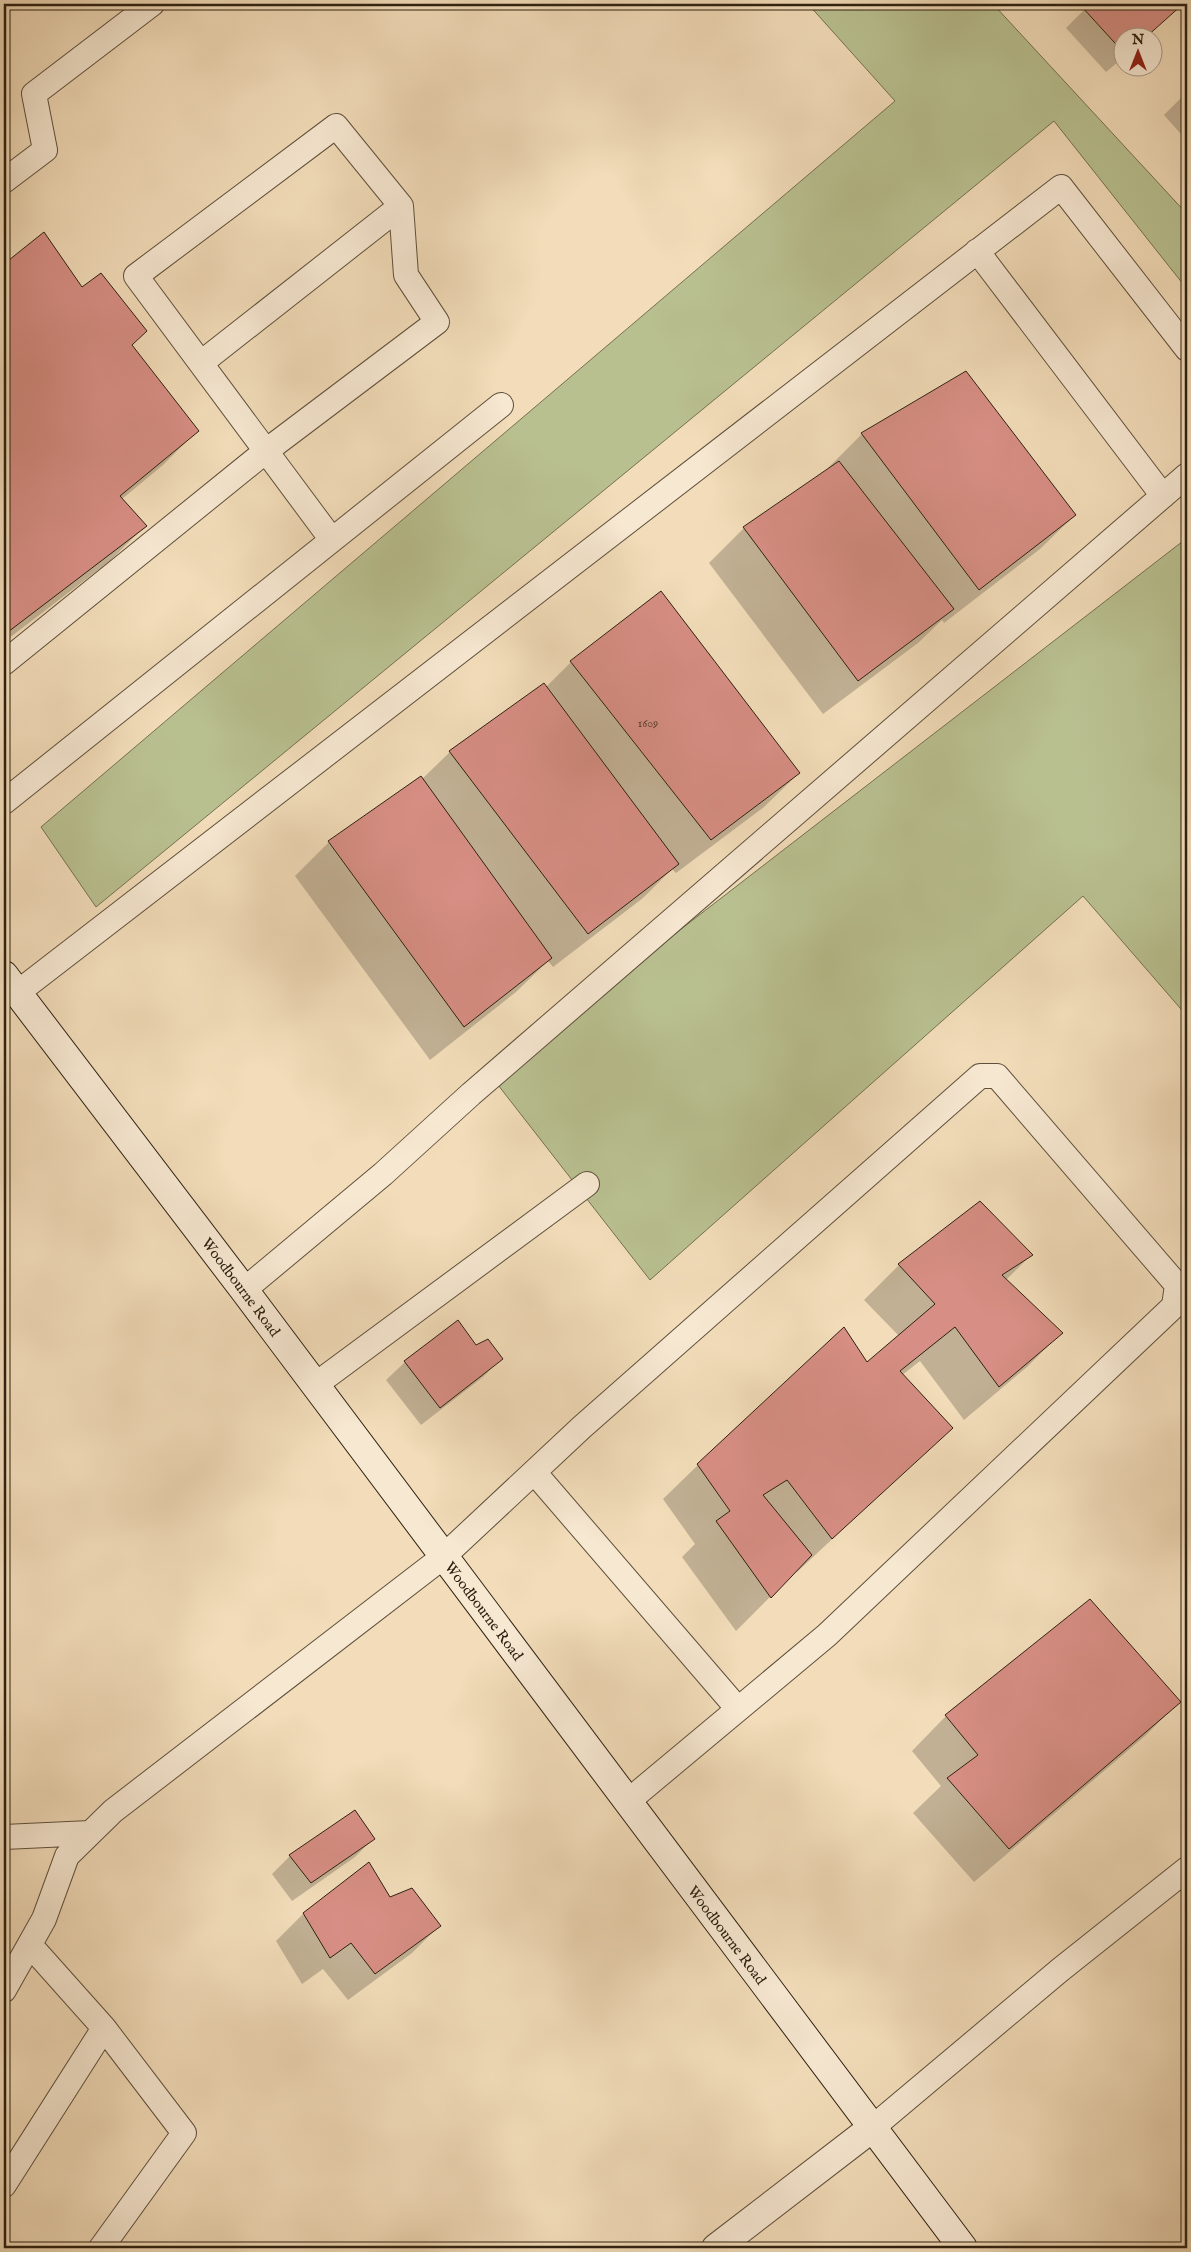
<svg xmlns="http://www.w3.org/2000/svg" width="1191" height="2252" font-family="'IM FELL English',serif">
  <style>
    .green { fill: #b9c090; stroke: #747050 }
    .shadow { fill: #0003 }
    .building { fill: #d78e84; stroke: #2e2111 }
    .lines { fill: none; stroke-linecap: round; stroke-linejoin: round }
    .service-casing { stroke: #5f503b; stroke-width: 26 }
    .minor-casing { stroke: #5f503b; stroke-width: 30 }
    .secondary-casing { stroke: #2e2111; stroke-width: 30 }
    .service { stroke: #f7e8d2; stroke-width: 24 }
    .minor { stroke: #f7e8d2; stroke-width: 28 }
    .secondary { stroke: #f7e8d2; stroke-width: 28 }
    .labels { text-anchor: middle; stroke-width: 4; stroke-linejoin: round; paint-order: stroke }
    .number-label { font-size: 12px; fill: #583c2e }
    .street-label { font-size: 15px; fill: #2e2111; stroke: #f7e8d2 }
  </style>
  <rect width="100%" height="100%" fill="#f2dcb9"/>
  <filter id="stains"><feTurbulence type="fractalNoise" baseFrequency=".004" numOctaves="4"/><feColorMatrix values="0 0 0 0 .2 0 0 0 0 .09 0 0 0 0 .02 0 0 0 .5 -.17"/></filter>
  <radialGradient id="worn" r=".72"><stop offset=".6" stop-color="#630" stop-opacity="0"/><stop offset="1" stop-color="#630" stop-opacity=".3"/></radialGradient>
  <path class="green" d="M 808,4 L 993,4 L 1187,214 L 1187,289 L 1054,121 L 96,907 L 41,827 L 895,101 Z
    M 1187,538 L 1187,1016 L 1083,896 L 650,1280 L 491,1076 Z"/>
  <path class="shadow" d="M 1090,4 L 1182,4 L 1171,15 L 1124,38 L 1124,57 L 1106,72 L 1066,28 Z
    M 1187,92 L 1187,141 L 1164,115 Z
    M 44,234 L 82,289 L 131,346 L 197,431 L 163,465 L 122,499 L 145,526 L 111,560 L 4,642 L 4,266 Z
    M 862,434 L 1075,515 L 1040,549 L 944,623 L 942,620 L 918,643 L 823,714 L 709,563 L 744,528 L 829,470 L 828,468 Z
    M 571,662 L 799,773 L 764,807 L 676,873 L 672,869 L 643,898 L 553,967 L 548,961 L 516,992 L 430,1060 L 295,876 L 329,842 L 422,779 L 450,752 L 546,687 Z
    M 980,1203 L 1031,1255 L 1006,1280 L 1061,1333 L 1027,1367 L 964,1420 L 920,1361 L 902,1375 L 951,1428 L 797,1572 L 796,1571 L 736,1631 L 682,1557 L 695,1544 L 663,1499 L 698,1465 L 866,1364 L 899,1336 L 864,1300 L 899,1265 Z
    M 476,1347 L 501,1359 L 483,1377 L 421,1425 L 386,1380 L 405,1362 Z
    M 1090,1600 L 1179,1702 L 1145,1736 L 974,1882 L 913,1813 L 941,1786 L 912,1751 L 946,1716 Z
    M 374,1838 L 355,1857 L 292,1901 L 272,1874 L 290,1856 Z
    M 369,1864 L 390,1898 L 439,1926 L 412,1953 L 348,2000 L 323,1969 L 302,1984 L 276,1941 L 303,1914 Z"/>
  <path class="building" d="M 1088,4 L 1183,4 L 1145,38 L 1124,38 L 1124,53 L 1083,8 Z
    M 44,232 L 82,287 L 101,273 L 147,331 L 132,345 L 199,431 L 120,496 L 147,526 L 4,635 L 4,264 Z
    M 966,371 L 1076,515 L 979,590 L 861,433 Z
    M 839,461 L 954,609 L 858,681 L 743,527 Z
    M 661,591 L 800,773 L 711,840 L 570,661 Z
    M 544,683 L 679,864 L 588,934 L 449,751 Z
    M 421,776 L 552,958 L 464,1027 L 328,841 Z
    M 980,1201 L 1033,1255 L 1002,1275 L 1063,1333 L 999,1387 L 955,1327 L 900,1371 L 953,1428 L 832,1539 L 787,1480 L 763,1495 L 812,1555 L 771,1598 L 716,1521 L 730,1511 L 697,1464 L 844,1327 L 867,1362 L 935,1304 L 898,1264 Z
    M 458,1320 L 476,1345 L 488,1339 L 503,1359 L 440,1408 L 404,1361 Z
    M 1090,1599 L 1181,1702 L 1009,1849 L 947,1778 L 978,1755 L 945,1715 Z
    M 355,1810 L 375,1839 L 311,1883 L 289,1855 Z
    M 369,1862 L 390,1897 L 412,1888 L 441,1926 L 375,1974 L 351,1943 L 330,1958 L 303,1913 Z"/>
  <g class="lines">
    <defs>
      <path id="service" d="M 4,181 L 45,150 L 34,94 L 152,4
        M 977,251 L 1163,496
        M 201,363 L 401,206
        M 4,663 L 266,451 L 437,322 L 406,275 L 401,206 L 336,126 L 136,276 L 332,540
        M 4,802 L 501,405
        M 17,993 L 1061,187 L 1187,349
        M 244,1290 L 383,1174 L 471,1094 L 1187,475
        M 315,1385 L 587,1184
        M 534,1472 L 738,1709
        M 4,1837 L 90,1833
        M 4,1990 L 44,1919 L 67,1856 L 113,1811 L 443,1557 L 582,1427 L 980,1076 L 997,1076 L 1177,1285 L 1174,1306 L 827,1635 L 627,1802
        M 872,2128 L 1060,1970 L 1187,1869
        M 4,2185 L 104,2028 L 30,1945
        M 101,2248 L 184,2133 L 104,2028"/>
      <path id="minor" d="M 716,2248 L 872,2128"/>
      <path id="secondary" d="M 4,975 L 244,1290 L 963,2248"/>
    </defs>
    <use href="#service" class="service-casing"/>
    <use href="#minor" class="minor-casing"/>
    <use href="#secondary" class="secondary-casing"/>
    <use href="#service" class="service"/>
    <use href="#minor" class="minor"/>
    <use href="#secondary" class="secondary"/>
  </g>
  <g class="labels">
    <g class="number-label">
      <text x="648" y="727">1609</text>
    </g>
    <g class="street-label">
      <text transform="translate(241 1287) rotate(53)" y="5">Woodbourne Road</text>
      <text transform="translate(484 1611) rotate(53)" y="5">Woodbourne Road</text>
      <text transform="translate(727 1935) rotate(53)" y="5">Woodbourne Road</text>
    </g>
  </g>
  <rect width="1191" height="2252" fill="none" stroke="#f2dcb9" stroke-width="20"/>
  <rect x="5" y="5" width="1181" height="2242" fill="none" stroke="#2e2111" stroke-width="2.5"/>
  <rect x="10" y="10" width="1171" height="2232" fill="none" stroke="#2e2111"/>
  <g transform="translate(1138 52)"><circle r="24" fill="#f7e8d2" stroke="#a79885"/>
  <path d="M0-4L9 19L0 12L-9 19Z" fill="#8f2418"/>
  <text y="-8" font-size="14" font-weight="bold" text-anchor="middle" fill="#2e2111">N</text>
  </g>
  <rect width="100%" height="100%" filter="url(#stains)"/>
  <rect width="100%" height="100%" fill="url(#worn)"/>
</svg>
